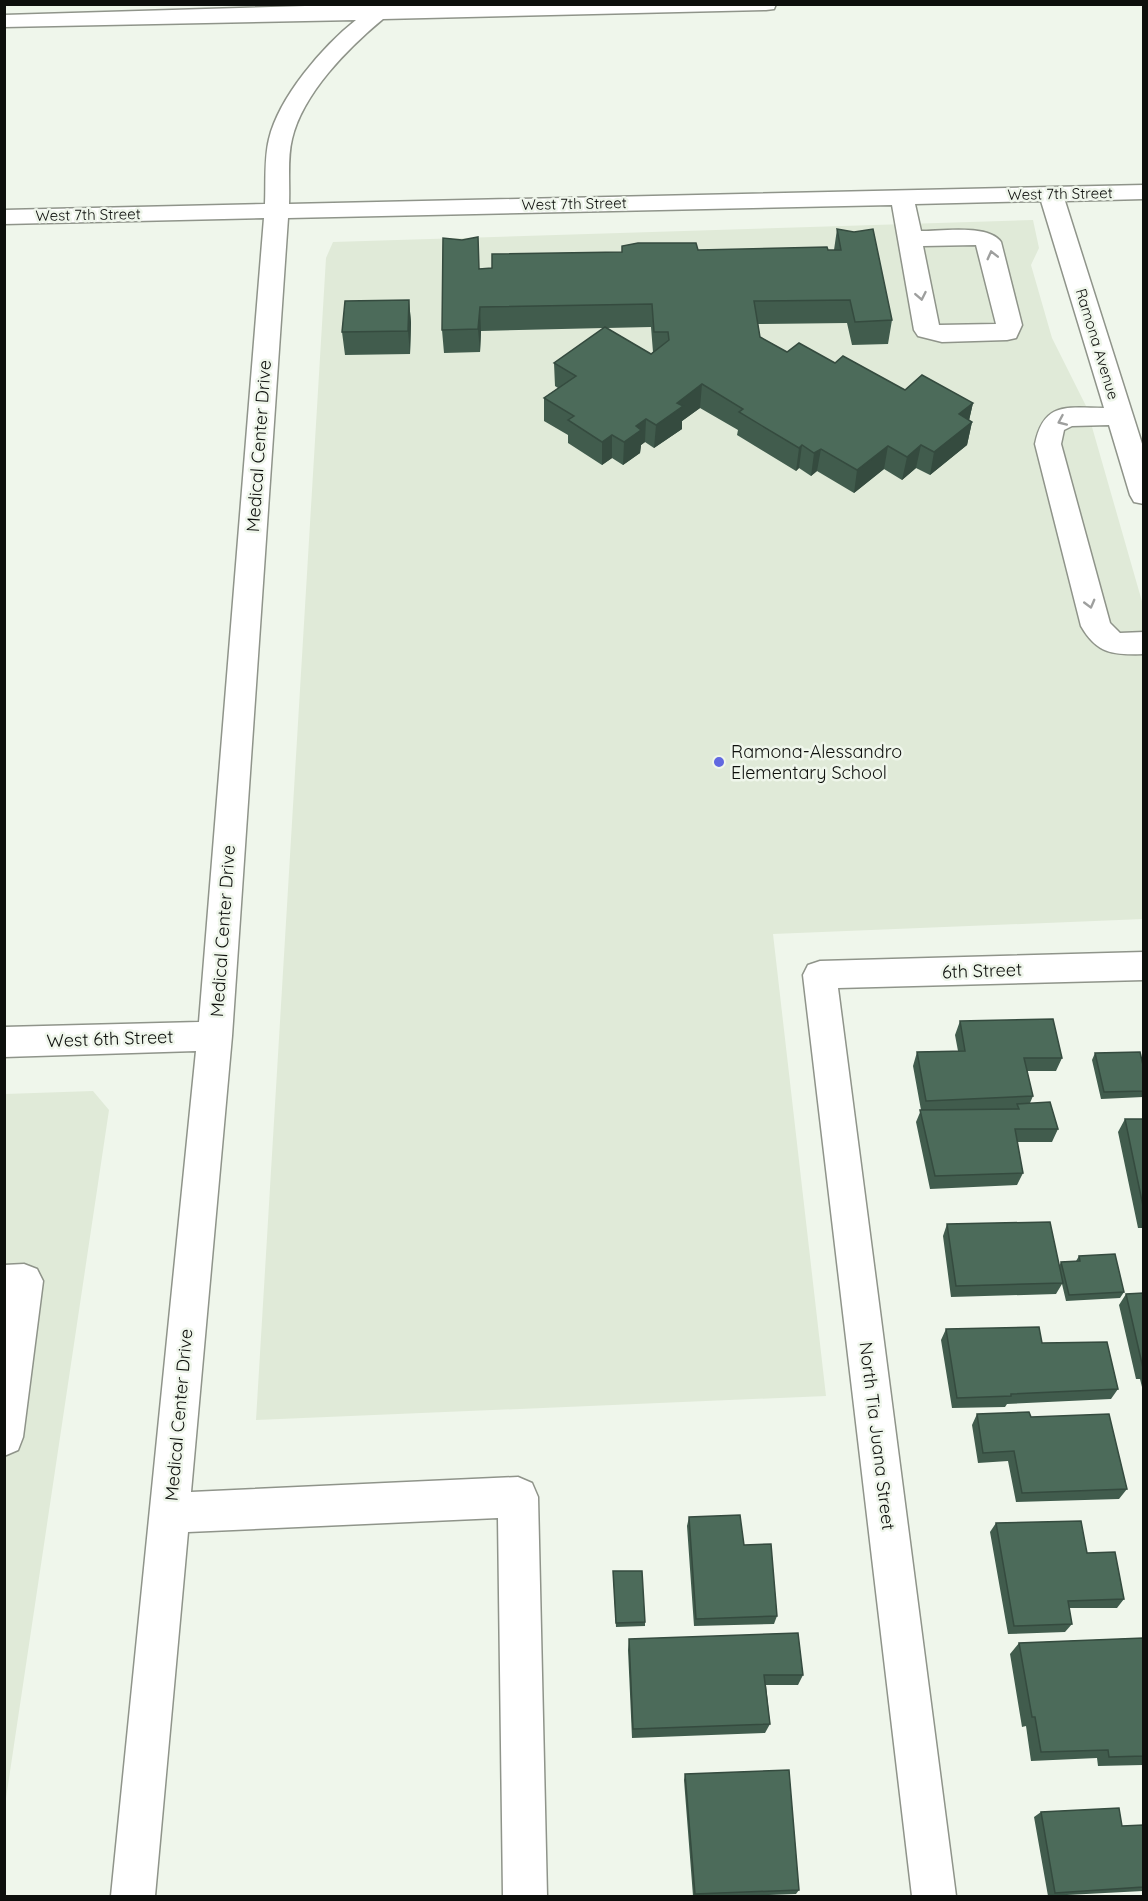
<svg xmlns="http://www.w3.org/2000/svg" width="1148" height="1901" font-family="Quicksand,sans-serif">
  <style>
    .built { fill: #e0ead8 }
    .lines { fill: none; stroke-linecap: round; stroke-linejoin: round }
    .minor-casing { stroke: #8f948a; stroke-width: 3 }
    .minor { fill: #fff; fill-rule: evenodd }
    .wall { fill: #415c4d; fill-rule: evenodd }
    .shaded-wall { fill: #354b3f }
    .building { fill: #4c6b5a; stroke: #354b3f; stroke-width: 1.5 }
    .oneway { stroke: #9e9f9e }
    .poi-dot { fill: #6168e0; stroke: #eff6eb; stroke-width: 2 }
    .labels { text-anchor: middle; stroke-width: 5; stroke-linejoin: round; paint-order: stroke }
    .far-street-label { font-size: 15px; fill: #0d0f0c; stroke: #eff6eb }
    .street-label { font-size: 18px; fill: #0d0f0c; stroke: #eff6eb }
    .poi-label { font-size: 18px; fill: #0d0f0c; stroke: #eff6eb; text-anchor: start }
  </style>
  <rect width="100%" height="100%" fill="#eff6eb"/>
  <path class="built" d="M 1033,220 L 1039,248 L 1031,265 L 1052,338 L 1086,406 L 1143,605 L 1143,919 L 773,934 L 826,1396 L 256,1420 L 326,258 L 333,242 Z
    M 93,1091 L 109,1110 L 5,1805 L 5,1094 Z"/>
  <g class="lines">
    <defs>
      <path id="minor" d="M 374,4 L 776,4 L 774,9 L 766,10 L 383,19 C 348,48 303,93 292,139 C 287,158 290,183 289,204 L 1144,185 L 1144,199 L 1065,201 L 1144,450 L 1144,504 L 1134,502 L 1130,495 L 1109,425 L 1072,426 L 1064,430 L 1061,444 L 1110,623 L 1120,633 L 1144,632 L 1144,654 C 1113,655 1097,654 1081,626 L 1035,444 C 1044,401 1067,408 1104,408 L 1041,201 L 915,204 L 921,231 C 941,231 989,224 1001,242 L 1022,325 L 1016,338 L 1007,340 L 942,342 L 918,336 L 914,330 L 892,205 L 288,218 L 232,1036 L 191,1492 L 518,1477 L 532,1483 L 538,1497 L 547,1896 L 503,1896 L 498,1518 L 188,1532 L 155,1896 L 111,1896 L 196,1051 L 4,1057 L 4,1027 L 199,1022 L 264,218 L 4,224 L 4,210 L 265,204 C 266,184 264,159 269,139 C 279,97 323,46 356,20 L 4,27 L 4,15 ZM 976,245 L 996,324 L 939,325 L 923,246 Z
        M 1144,952 L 1144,980 L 838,988 L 956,1896 L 912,1896 L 803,975 L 808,965 L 820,961 Z
        M 24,1264 L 37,1269 L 43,1281 L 23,1437 L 18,1450 L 4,1456 L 4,1265 Z"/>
    </defs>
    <use href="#minor" class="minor-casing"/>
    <use href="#minor" class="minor"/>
  </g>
  <path class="wall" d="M 837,229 L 892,320 L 888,344 L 852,345 L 847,323 L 758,324 L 760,337 L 787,352 L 835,363 L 905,390 L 973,403 L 969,420 L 972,422 L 967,445 L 930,475 L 916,468 L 902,480 L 884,469 L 854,493 L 817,471 L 811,476 L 799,468 L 796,471 L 737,435 L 738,430 L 700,408 L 682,421 L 682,429 L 654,448 L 645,442 L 641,445 L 640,453 L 623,465 L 612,458 L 602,465 L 568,443 L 568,435 L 544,421 L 544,398 L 558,388 L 555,386 L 554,363 L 604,328 L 481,331 L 480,352 L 444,353 L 442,330 L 479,269 L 698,250 L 834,250 ZM 651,327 L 653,352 L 651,354 L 607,328 Z
    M 409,300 L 411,323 L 410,354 L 345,355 L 342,332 Z
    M 960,1021 L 1062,1058 L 1056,1071 L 1027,1071 L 1033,1096 L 1030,1103 L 1058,1129 L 1052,1142 L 1017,1142 L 1023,1173 L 1017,1185 L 930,1189 L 916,1122 L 921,1110 L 913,1066 L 917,1052 L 958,1051 L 955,1035 Z
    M 1095,1053 L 1143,1065 L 1143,1097 L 1101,1099 L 1092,1060 Z
    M 1125,1119 L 1143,1119 L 1143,1228 L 1138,1228 L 1118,1132 Z
    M 947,1224 L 1059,1266 L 1061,1262 L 1076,1261 L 1079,1256 L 1124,1292 L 1120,1298 L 1066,1301 L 1062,1284 L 1056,1294 L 951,1297 L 943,1236 Z
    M 1143,1293 L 1143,1391 L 1140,1379 L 1136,1379 L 1119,1305 L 1126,1294 Z
    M 946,1329 L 1042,1343 L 1118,1389 L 1111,1399 L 1007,1404 L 1005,1407 L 952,1408 L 941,1340 Z
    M 977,1414 L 1031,1417 L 1127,1489 L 1119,1499 L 1016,1502 L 1008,1461 L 978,1463 L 972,1425 Z
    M 689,1517 L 744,1545 L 777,1616 L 774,1624 L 694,1626 L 687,1526 Z
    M 996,1523 L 1087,1553 L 1124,1599 L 1117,1608 L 1069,1608 L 1072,1624 L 1065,1632 L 1008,1634 L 990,1532 Z
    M 613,1571 L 645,1622 L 645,1626 L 616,1627 Z
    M 1143,1638 L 1143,1765 L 1098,1766 L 1097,1758 L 1031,1761 L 1026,1726 L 1022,1727 L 1010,1654 L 1019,1643 Z
    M 629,1639 L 803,1675 L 798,1685 L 766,1685 L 770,1724 L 765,1733 L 632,1738 L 628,1650 Z
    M 685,1774 L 799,1890 L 796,1894 L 744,1896 L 693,1896 L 684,1780 Z
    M 1041,1812 L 1122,1826 L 1143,1825 L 1143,1891 L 1048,1896 L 1034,1817 Z"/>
  <path class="shaded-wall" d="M 409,300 L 411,323 L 410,354 L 408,331 Z
    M 480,307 L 481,331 L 480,352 L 478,329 Z
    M 702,384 L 700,408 L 682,421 L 682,429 L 654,448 L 656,425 L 677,403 Z
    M 973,403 L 968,425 L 972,422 L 967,445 L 930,475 L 934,452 L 959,414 Z
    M 646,419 L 645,442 L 641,445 L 640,453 L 623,465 L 624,442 L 636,426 Z
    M 612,435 L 612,458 L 602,465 L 602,442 Z
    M 802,445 L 799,468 L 796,471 L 799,448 Z
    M 921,445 L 916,468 L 902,480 L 907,457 Z
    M 888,446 L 884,469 L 854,493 L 857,470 Z
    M 821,449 L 817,471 L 811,476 L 814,453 Z"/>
  <path class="building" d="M 837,229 L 854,232 L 873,229 L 892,320 L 855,322 L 850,300 L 754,301 L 760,337 L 787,352 L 799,343 L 835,363 L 843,356 L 905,390 L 922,375 L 973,403 L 959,414 L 972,422 L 934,452 L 921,445 L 907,457 L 888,446 L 857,470 L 821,449 L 814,453 L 802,445 L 799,448 L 739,412 L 743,409 L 702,384 L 677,403 L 683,406 L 656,425 L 646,419 L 636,426 L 641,430 L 624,442 L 612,435 L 602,442 L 568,420 L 574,416 L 544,398 L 576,376 L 554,363 L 605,327 L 651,354 L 669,340 L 668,332 L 654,332 L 652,304 L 480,307 L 478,329 L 442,330 L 443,238 L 462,240 L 478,237 L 479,269 L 492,268 L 492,254 L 622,252 L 622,246 L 638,243 L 696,243 L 698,250 L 827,247 L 828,250 L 841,250 Z
    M 409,300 L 408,331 L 342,332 L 345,301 Z
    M 1053,1019 L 1062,1058 L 1024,1058 L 1033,1096 L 926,1101 L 917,1052 L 965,1051 L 960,1021 Z
    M 1140,1052 L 1143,1065 L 1143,1091 L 1104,1092 L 1095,1053 Z
    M 1050,1102 L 1058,1129 L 1015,1129 L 1023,1173 L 935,1176 L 920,1110 L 1019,1109 L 1017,1104 Z
    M 1125,1119 L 1143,1119 L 1143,1206 Z
    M 1050,1222 L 1063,1283 L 956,1286 L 947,1224 Z
    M 1115,1254 L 1124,1292 L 1069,1295 L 1061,1262 L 1080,1261 L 1079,1256 Z
    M 1143,1293 L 1143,1368 L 1126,1294 Z
    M 1039,1327 L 1042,1343 L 1107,1342 L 1118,1389 L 1011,1394 L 1011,1396 L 957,1398 L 946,1329 Z
    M 1029,1412 L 1031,1417 L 1109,1414 L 1127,1489 L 1022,1493 L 1014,1451 L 983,1453 L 977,1414 Z
    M 740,1515 L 744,1545 L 771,1544 L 777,1616 L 696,1619 L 689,1517 Z
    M 1081,1521 L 1087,1553 L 1115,1552 L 1124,1599 L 1068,1601 L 1072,1624 L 1014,1626 L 996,1523 Z
    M 613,1571 L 642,1571 L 645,1622 L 616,1623 Z
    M 798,1633 L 803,1675 L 764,1675 L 770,1724 L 633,1729 L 629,1639 Z
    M 1143,1638 L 1143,1756 L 1109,1757 L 1108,1750 L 1041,1752 L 1035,1717 L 1032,1717 L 1019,1643 Z
    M 789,1770 L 799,1890 L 695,1894 L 685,1774 Z
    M 1119,1808 L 1122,1826 L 1143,1825 L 1143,1887 L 1055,1893 L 1041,1812 Z"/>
  <defs><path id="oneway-chevron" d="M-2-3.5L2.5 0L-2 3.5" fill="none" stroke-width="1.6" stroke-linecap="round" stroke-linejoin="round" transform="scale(1.5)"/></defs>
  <g class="oneway">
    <use href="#oneway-chevron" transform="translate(992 255) rotate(-104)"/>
    <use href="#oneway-chevron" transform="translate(921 296) rotate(79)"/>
    <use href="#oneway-chevron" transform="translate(1062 421) rotate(156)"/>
    <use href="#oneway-chevron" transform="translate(1090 604) rotate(75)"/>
  </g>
  <circle class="poi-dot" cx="719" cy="762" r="6"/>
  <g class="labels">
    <g class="far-street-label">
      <text transform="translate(1060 194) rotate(-1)" y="5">West 7th Street</text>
      <text transform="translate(574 204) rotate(-1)" y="5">West 7th Street</text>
      <text transform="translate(88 215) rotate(-1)" y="5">West 7th Street</text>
      <text transform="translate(1097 344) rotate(73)" y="5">Ramona Avenue</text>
    </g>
    <g class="street-label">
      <text transform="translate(259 446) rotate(-86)" y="6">Medical Center Drive</text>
      <text transform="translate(223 931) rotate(-86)" y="6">Medical Center Drive</text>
      <text transform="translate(982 971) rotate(-2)" y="6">6th Street</text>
      <text transform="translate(110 1039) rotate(-2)" y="6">West 6th Street</text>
      <text transform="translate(179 1415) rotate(-85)" y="6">Medical Center Drive</text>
      <text transform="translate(877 1436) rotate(83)" y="6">North Tia Juana Street</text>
    </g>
    <g class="poi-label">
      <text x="731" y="758">Ramona-Alessandro<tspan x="731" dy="21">Elementary School</tspan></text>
    </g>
  </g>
  <rect width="1148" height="1901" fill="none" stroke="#0d0f0c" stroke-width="12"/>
</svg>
